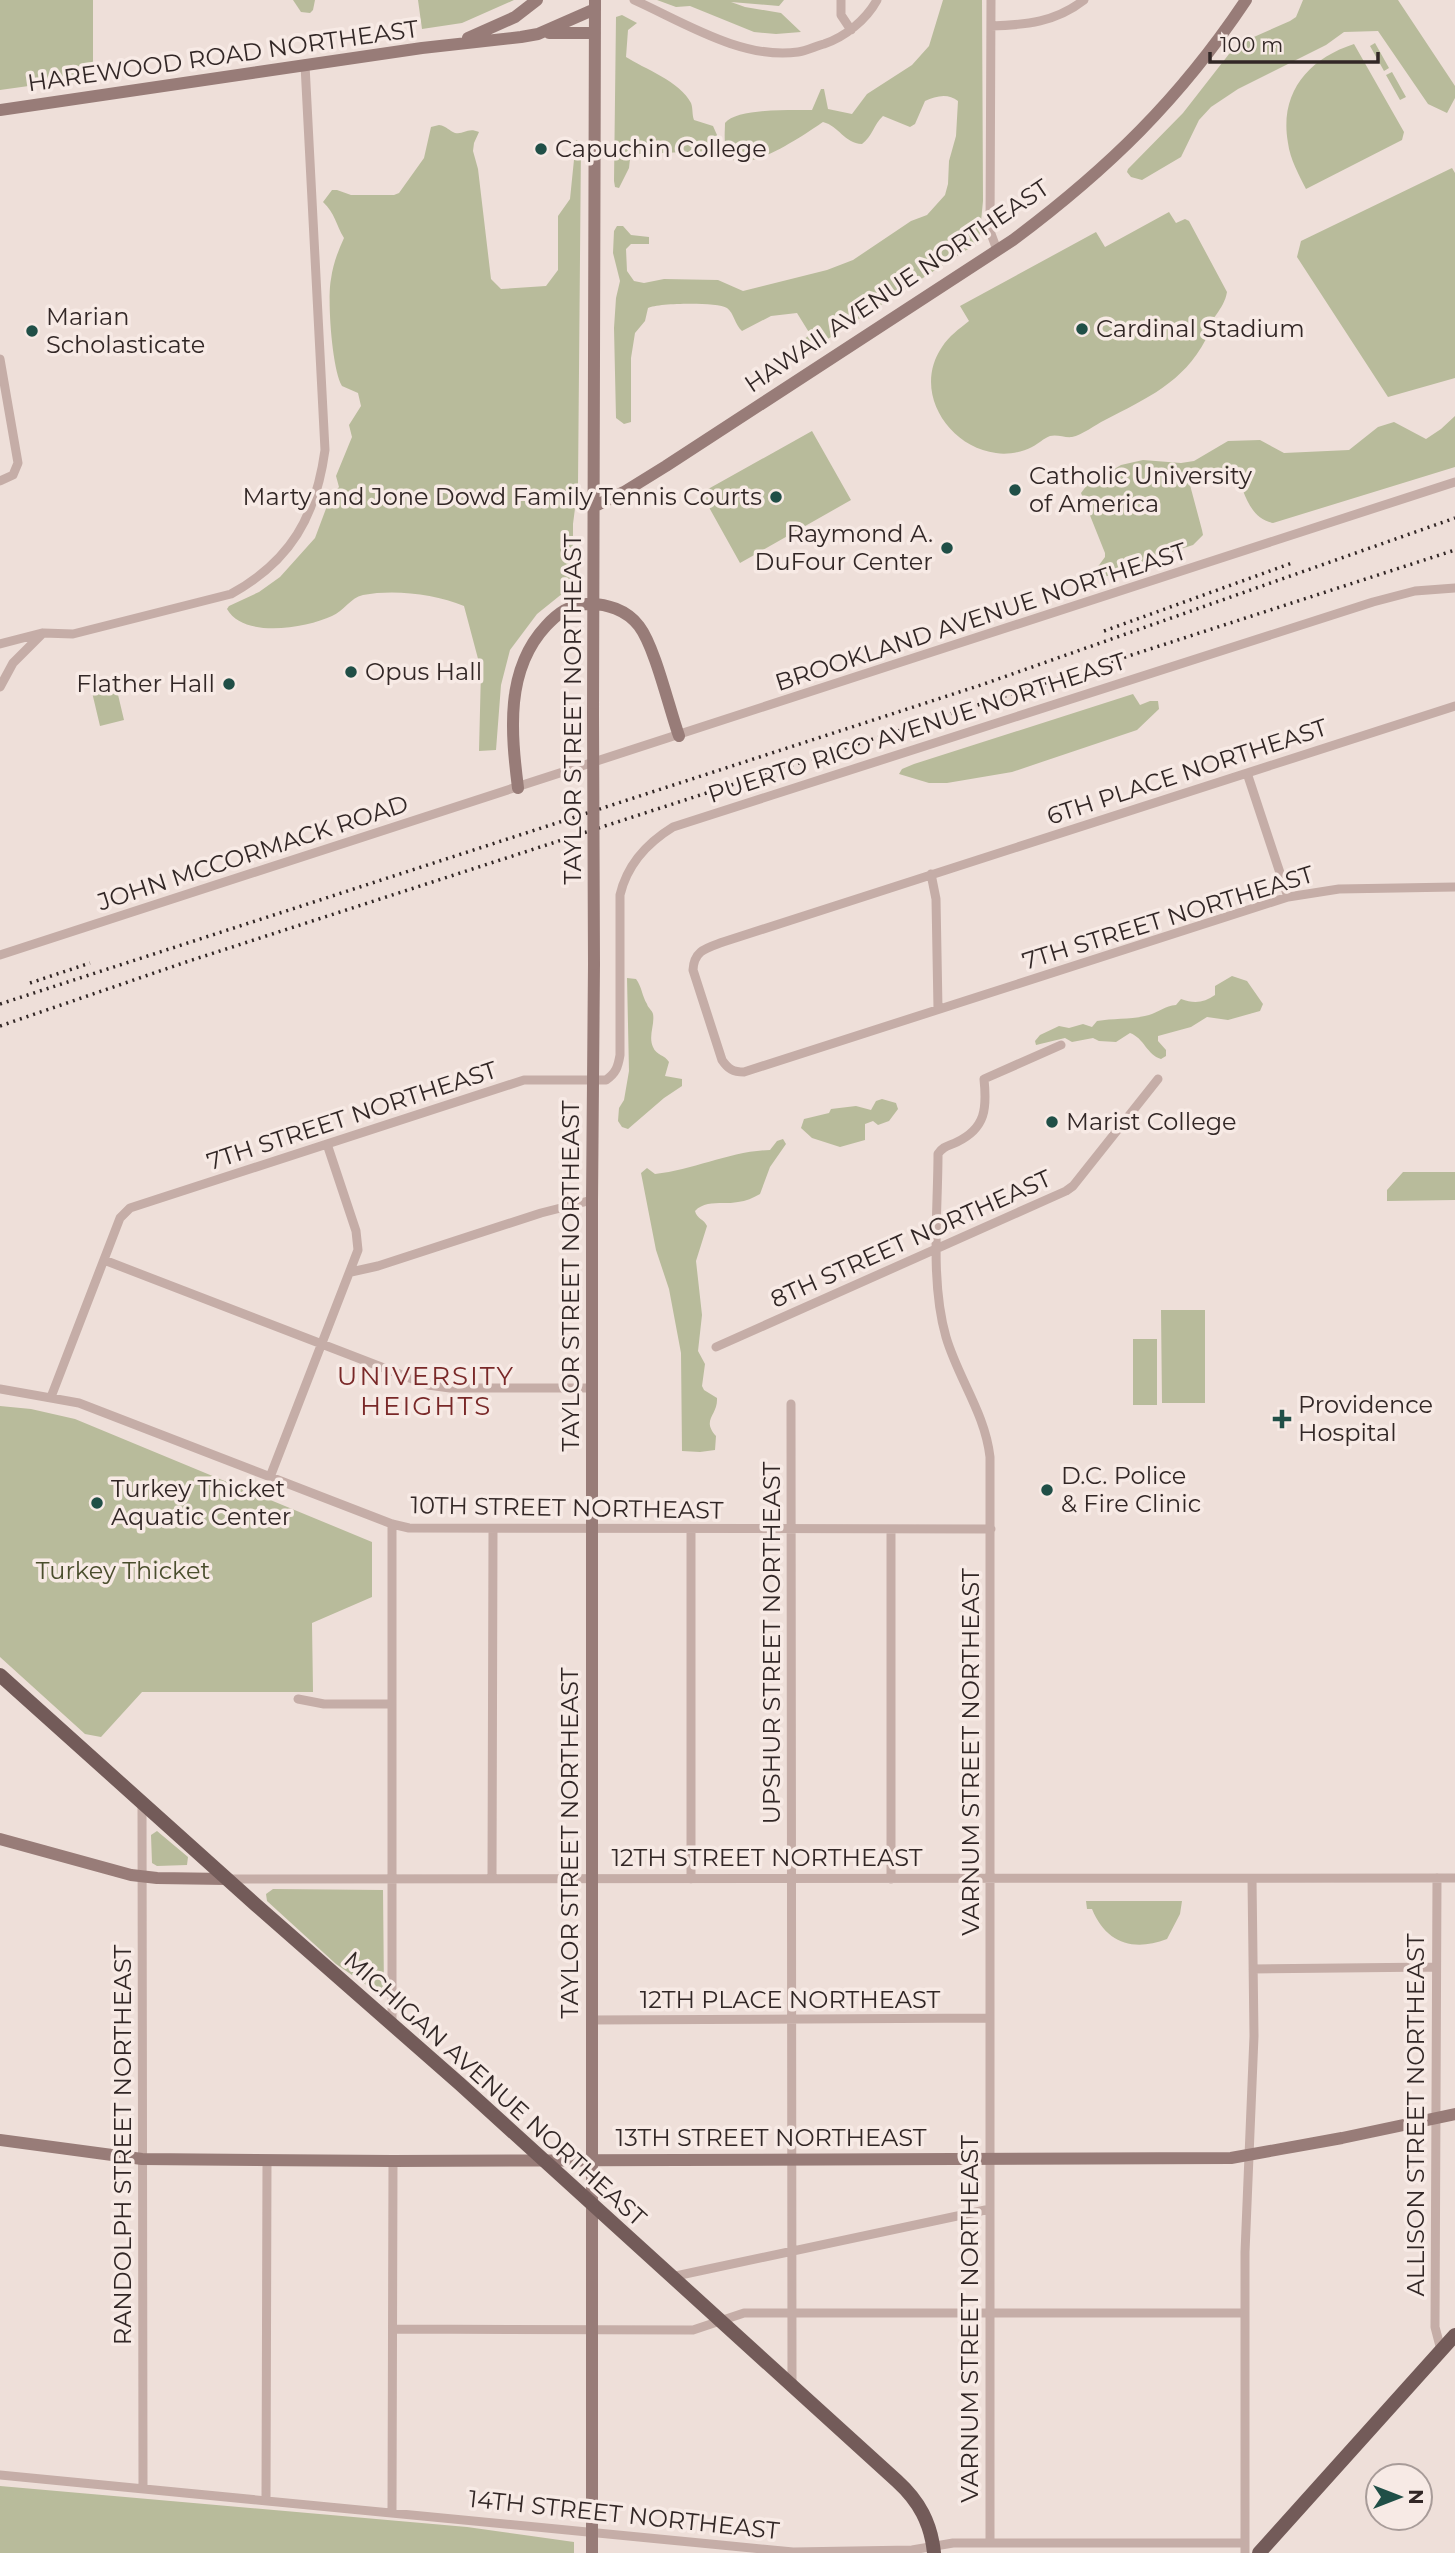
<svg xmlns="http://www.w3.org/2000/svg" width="1455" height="2553" font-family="Montserrat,sans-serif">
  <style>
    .green { fill: #b8bb9b }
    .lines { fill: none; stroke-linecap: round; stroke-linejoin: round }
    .street { stroke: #c5ada7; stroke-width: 9 }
    .secondary { stroke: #987c78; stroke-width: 12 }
    .primary { stroke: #735b59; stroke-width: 14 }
    .rail { stroke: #322726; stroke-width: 3.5; stroke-dasharray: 2 5; stroke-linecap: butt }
    .secondary-bridge { stroke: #987c78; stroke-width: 12 }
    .poi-dot { fill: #204f47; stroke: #f7eae5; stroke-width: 2.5 }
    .labels { text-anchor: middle; stroke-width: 7; stroke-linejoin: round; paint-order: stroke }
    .street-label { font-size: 24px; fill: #322726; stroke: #f7eae5 }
    .poi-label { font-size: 24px; fill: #322726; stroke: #f7eae5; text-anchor: start }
    .park-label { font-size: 24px; fill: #4a4e2d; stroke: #f7eae5 }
    .neighbourhood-label { font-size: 26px; letter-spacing: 2px; fill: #792828; stroke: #f7eae5 }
  </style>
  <rect width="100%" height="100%" fill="#eedfd9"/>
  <path class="green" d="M 0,0 L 93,0 L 93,77 L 0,90 Z
    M 293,0 L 315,0 L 313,10 L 310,13 L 301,12 Z
    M 418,0 L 514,0 L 462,23 L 422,29 Z
    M 657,0 L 784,0 L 779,6 L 731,2 L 745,7 L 781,13 L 801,32 L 776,34 L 754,32 L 690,6 L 676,7 Z
    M 943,0 L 982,0 L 983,201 L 979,242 L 806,353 L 799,344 L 810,334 L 797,313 L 771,316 L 742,331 C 735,325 734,313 727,308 C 717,302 659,303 648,308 L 645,321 L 635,333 L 631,358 L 631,422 L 624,424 L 616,418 L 614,328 L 616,298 L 620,281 L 613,253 L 614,231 L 617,226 L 623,226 L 631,235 L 649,237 L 649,244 L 631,244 L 626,249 L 627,271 L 634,281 L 644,283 L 664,279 L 718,280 L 743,291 L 827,270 L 853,260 L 911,221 L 927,215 L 945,195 L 948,184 L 949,161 L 956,136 L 958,101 C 948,93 936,96 925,101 L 915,124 L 910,127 L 883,116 C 874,124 872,137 862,144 C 844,143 839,126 823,122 C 808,132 743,178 729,156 C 723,147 725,133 725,123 C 736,108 793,110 812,110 L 821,89 L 824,89 L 828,109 L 852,114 L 867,94 L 912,65 L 929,46 Z
    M 1303,0 L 1398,0 L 1455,86 L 1455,98 L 1447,113 L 1428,104 L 1378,31 L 1344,32 L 1326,45 L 1238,89 L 1211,107 L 1199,120 L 1181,157 L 1142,180 L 1131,177 L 1127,172 L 1128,169 L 1183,113 L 1229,54 L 1247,40 L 1290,21 L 1296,17 Z
    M 622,15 L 637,23 L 628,30 L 626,57 C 643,68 681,82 691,103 C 693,108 692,115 694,120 L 713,126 L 717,135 L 717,148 L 712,151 L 636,154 L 630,159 L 629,168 L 619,188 L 615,187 L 614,181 L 616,17 Z
    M 1375,43 L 1389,68 L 1384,71 L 1370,46 Z
    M 1354,44 L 1404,132 L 1402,140 L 1306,189 C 1299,175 1290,159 1288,143 C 1279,93 1308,59 1354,44 Z
    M 1392,72 L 1406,97 L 1400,100 L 1386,75 Z
    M 439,125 C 447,126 449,131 455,133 C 464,135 467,127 479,132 L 474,143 L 473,151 L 478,169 L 491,279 L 501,289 L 546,286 L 558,270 L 558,216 L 570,199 L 576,140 L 581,142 L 578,485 L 573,524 L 573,581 L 568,589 L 537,614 L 510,650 L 501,685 L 496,750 L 479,751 L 481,670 L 464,606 C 435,594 394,589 363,595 C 350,598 344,611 332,616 C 306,628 244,639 227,609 L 229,606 L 259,592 L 280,577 L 315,538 L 330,498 L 339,487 L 336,476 L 352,437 L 349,425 L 361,406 L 358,393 L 342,386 C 332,370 327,299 331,279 C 333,264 338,251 344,238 C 336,225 335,213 323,202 L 332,190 L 337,190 L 351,195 L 394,195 L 399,193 L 424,158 L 431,127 Z
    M 1452,168 L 1455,173 L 1455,378 L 1388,397 L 1297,257 L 1301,241 Z
    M 1169,212 L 1176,223 L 1185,219 L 1189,221 L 1227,292 C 1224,310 1209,320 1204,336 L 1206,339 C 1183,383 1147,398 1105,420 C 1095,425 1082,435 1072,437 C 1065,438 1057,434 1050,436 C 1044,438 1038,444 1032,447 C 1022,452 1008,455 996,453 C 948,447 912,391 942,347 C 949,336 959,329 969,321 L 960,306 L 1096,232 L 1105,247 Z
    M 1455,416 L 1455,467 L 1273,523 C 1248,518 1244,490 1235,470 L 1207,475 L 1190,485 L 1202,530 L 1203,535 L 1193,545 L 1144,561 L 1113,575 L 1095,578 L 1094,572 L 1105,557 L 1105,553 L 1081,493 L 1087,485 L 1121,465 L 1143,460 L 1181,463 L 1194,461 L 1228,441 L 1260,440 L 1284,453 L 1349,450 L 1378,427 L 1394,422 L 1426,439 L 1441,429 Z
    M 812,431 L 851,500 L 740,563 L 701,493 Z
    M 115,682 L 124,720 L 100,726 L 91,688 Z
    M 1133,694 L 1140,705 L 1150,701 L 1158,701 L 1159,709 L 1137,730 L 1012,772 L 947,783 L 929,783 L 899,774 L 902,769 L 914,764 Z
    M 1232,976 L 1247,981 L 1263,1004 L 1260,1011 L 1228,1020 L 1207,1017 L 1191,1027 L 1158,1036 L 1158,1041 L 1166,1050 L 1166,1056 L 1161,1059 C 1147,1055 1144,1038 1130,1033 L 1116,1042 L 1099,1041 L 1093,1038 L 1072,1042 L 1065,1038 L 1036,1045 L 1035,1041 L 1040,1035 L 1059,1026 L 1069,1028 L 1083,1024 L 1092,1027 L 1097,1021 C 1114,1018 1131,1020 1149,1015 C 1159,1012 1165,1006 1176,1005 L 1181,999 C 1194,1004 1204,1003 1215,995 L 1215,986 Z
    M 627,978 L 636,979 C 642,987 642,996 647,1004 C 648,1008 652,1010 653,1014 C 655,1025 648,1036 653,1047 C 656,1055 665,1055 669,1062 L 665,1076 L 682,1079 L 682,1086 L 664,1098 L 628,1129 L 622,1127 L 618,1121 L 619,1108 L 624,1100 L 629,1071 Z
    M 882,1099 L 896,1103 L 898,1109 L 889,1121 L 878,1125 L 873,1121 L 865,1124 L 865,1140 L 840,1147 L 812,1138 L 801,1128 L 804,1119 L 829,1113 L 831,1109 L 856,1106 L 871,1110 L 876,1101 Z
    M 783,1139 L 786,1144 L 770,1167 L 760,1194 C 753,1198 746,1201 738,1202 C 724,1205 706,1199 695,1211 C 697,1219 704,1219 707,1226 L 696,1261 L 702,1315 L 698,1351 L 705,1364 L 702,1386 L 704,1390 L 717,1398 C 718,1416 701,1419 716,1436 L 715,1450 L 700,1452 L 682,1451 L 681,1353 L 669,1289 L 656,1250 L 641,1173 L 647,1168 L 655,1174 C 694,1170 730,1151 770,1150 L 777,1141 Z
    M 1403,1172 L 1455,1172 L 1455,1200 L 1387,1201 L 1387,1190 Z
    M 1161,1310 L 1205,1310 L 1205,1403 L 1162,1403 Z
    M 1133,1339 L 1157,1339 L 1157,1405 L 1133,1405 Z
    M 0,1406 L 31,1409 L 75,1419 L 372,1542 L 372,1597 L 312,1623 L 313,1692 L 142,1692 L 101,1737 L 85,1734 L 0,1657 Z
    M 157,1831 L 188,1857 L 187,1865 L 157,1866 L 152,1863 L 151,1835 Z
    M 273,1889 L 383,1890 L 384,1992 L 378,1993 L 336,1964 L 267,1901 L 266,1894 Z
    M 1086,1901 L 1182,1901 L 1180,1914 L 1167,1939 C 1133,1952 1106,1943 1092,1909 L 1087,1909 Z
    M 0,2486 L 467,2527 L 574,2542 L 574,2553 L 0,2553 Z"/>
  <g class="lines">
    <path class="street" d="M 634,0 C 683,22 742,60 798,52 C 806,51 816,46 824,44 C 845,37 866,20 877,0
      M 841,0 L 841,15 L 851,30
      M 991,0 L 990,231 L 997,250
      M 991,26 C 1026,25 1056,22 1084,0
      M 0,359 L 18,463 L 13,475 L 0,481
      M 0,644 L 42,633
      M 0,687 L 13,663 L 43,633 L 73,634 L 231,594 C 291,561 316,516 325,450 L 305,65
      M 1455,706 L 723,942 C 707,948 694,950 693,970 L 722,1060 C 728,1069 733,1072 744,1072 L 1288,897 L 1339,889 L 1455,887
      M 1247,773 L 1288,897
      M 931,874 L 936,899 L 938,1009
      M 0,955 L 1455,482
      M 104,1260 L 428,1385 L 450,1388 L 592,1388
      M 351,1272 L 378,1266 L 541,1213 L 592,1200
      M 716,1347 L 1066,1191 L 1073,1186 L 1158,1079
      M 0,1389 L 79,1403 L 392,1524 L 409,1528 L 991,1529
      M 51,1397 L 120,1218 L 130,1208 L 524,1080 L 606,1080 C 616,1073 618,1067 620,1055 L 620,895 C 627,865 647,843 673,827 L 1373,602 L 1415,591 L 1455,588
      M 791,1404 L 792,2386
      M 270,1477 L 358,1250 L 356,1231 L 327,1144
      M 392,1524 L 392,2026
      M 691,1529 L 691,1879
      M 891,1530 L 891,1879
      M 298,1699 L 324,1704 L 392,1704
      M 142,1801 L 143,2488
      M 1437,1878 L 1435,2327 L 1441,2350
      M 228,1879 L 1455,1878
      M 492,1879 L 493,1529
      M 1253,1969 L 1435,1967
      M 591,2020 L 990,2018
      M 671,2277 L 990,2209
      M 393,2329 L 693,2330 L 744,2313 L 1245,2313
      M 0,2475 L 793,2552 L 912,2550 L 953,2543 L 1245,2543
      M 266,2500 L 267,2160
      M 392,2512 L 393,2161
      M 990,2543 L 990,1457 C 985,1413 958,1378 946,1337 C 930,1282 938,1211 938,1154 C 943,1146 949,1146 957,1142 C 986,1128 987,1108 984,1079 L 1061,1045
      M 1245,2553 L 1245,2252 L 1254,2036 L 1252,1879"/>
    <path class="secondary" d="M 549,33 L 595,33
      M 468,38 L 515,17 L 537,0
      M 0,110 L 422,48 L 521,37 L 538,34 L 595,9
      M 595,506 L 624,492 L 666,466 L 1013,240 C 1108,169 1180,99 1246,0
      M 593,714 L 595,0
      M 518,788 C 511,732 505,670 546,626 C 558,613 569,605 587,604 C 606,603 627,610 639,626 C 655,647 669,708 679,736
      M 0,1839 L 131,1875 L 157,1878 L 227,1879
      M 0,2140 L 142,2159 L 393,2161 L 1231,2158 L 1342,2138 L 1455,2114
      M 592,2553 L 592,1200 L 594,964"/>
    <path class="primary" d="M 0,1675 L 256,1905 L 460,2084 L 897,2481 C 919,2501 931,2523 934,2553
      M 1259,2553 L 1455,2335"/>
    <path class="rail" d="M 1104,631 L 1292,563
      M 30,983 L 90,963
      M 0,1004 L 981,685 L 1455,518
      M 0,1026 L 186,962 L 1455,550"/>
    <path class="secondary-bridge" d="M 593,714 L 594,964"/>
  </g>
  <g class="poi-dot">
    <circle cx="541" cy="149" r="7"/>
    <circle cx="1082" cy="329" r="7"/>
    <circle cx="32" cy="331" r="7"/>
    <circle cx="1015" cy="490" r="7"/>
    <circle cx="776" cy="497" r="7"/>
    <circle cx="947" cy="548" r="7"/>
    <circle cx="351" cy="672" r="7"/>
    <circle cx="229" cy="684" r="7"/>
    <circle cx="1052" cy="1122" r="7"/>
    <path d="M1278.5 1408.5h7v7h7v7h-7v7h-7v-7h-7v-7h7z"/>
    <circle cx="1047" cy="1490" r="7"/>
    <circle cx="97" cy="1503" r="7"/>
  </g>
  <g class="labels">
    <g class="street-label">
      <text transform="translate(223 56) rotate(-8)" y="8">HAREWOOD ROAD NORTHEAST</text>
      <text transform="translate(897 286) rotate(-34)" y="8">HAWAII AVENUE NORTHEAST</text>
      <text transform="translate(981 617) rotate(-18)" y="8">BROOKLAND AVENUE NORTHEAST</text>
      <text transform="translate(573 709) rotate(-90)" y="8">TAYLOR STREET NORTHEAST</text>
      <text transform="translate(917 728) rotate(-18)" y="8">PUERTO RICO AVENUE NORTHEAST</text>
      <text transform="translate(1187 772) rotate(-18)" y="8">6TH PLACE NORTHEAST</text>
      <text transform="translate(253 853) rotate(-18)" y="8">JOHN MCCORMACK ROAD</text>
      <text transform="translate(1168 918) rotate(-17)" y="8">7TH STREET NORTHEAST</text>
      <text transform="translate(352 1116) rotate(-18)" y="8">7TH STREET NORTHEAST</text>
      <text transform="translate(911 1239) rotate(-24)" y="8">8TH STREET NORTHEAST</text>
      <text transform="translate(571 1276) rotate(-90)" y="8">TAYLOR STREET NORTHEAST</text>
      <text transform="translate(567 1508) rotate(1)" y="8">10TH STREET NORTHEAST</text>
      <text transform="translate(772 1643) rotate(-90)" y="8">UPSHUR STREET NORTHEAST</text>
      <text transform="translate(971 1752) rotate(-90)" y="8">VARNUM STREET NORTHEAST</text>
      <text transform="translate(570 1843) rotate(-90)" y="8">TAYLOR STREET NORTHEAST</text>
      <text x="767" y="1866">12TH STREET NORTHEAST</text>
      <text x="790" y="2008">12TH PLACE NORTHEAST</text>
      <text transform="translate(495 2089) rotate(42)" y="8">MICHIGAN AVENUE NORTHEAST</text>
      <text transform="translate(1416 2115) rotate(-90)" y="8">ALLISON STREET NORTHEAST</text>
      <text x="771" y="2146">13TH STREET NORTHEAST</text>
      <text transform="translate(123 2145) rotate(-90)" y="8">RANDOLPH STREET NORTHEAST</text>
      <text transform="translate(970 2319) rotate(-90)" y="8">VARNUM STREET NORTHEAST</text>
      <text transform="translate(624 2515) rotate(6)" y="8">14TH STREET NORTHEAST</text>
    </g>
    <g class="poi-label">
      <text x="555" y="157">Capuchin College</text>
      <text x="46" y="325">Marian<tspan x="46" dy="28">Scholasticate</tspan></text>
      <text x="1096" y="337">Cardinal Stadium</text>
      <text x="1029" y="484">Catholic University<tspan x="1029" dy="28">of America</tspan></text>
      <text x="762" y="505" text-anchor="end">Marty and Jone Dowd Family Tennis Courts</text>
      <text x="933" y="542" text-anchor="end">Raymond A.<tspan x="933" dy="28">DuFour Center</tspan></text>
      <text x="365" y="680">Opus Hall</text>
      <text x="215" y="692" text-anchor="end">Flather Hall</text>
      <text x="1066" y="1130">Marist College</text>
      <text x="1298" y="1413">Providence<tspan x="1298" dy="28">Hospital</tspan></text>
      <text x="1061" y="1484">D.C. Police<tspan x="1061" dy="28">&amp; Fire Clinic</tspan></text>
      <text x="111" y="1497">Turkey Thicket<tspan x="111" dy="28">Aquatic Center</tspan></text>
    </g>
    <g class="park-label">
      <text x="123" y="1579">Turkey Thicket</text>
    </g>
    <g class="neighbourhood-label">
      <text x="426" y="1385">UNIVERSITY<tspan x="426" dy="30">HEIGHTS</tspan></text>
    </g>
  </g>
  <g transform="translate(1399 2497) rotate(90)"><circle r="33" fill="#f7eae5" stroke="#a89c99" stroke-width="2"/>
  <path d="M0-5L12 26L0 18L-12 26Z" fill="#204f47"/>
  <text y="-10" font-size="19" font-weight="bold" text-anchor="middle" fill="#322726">N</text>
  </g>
  <path d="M1210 52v10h168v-10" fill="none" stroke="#322726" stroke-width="3.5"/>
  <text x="1220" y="52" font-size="21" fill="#322726" stroke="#f7eae5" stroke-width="5" paint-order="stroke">100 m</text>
</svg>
